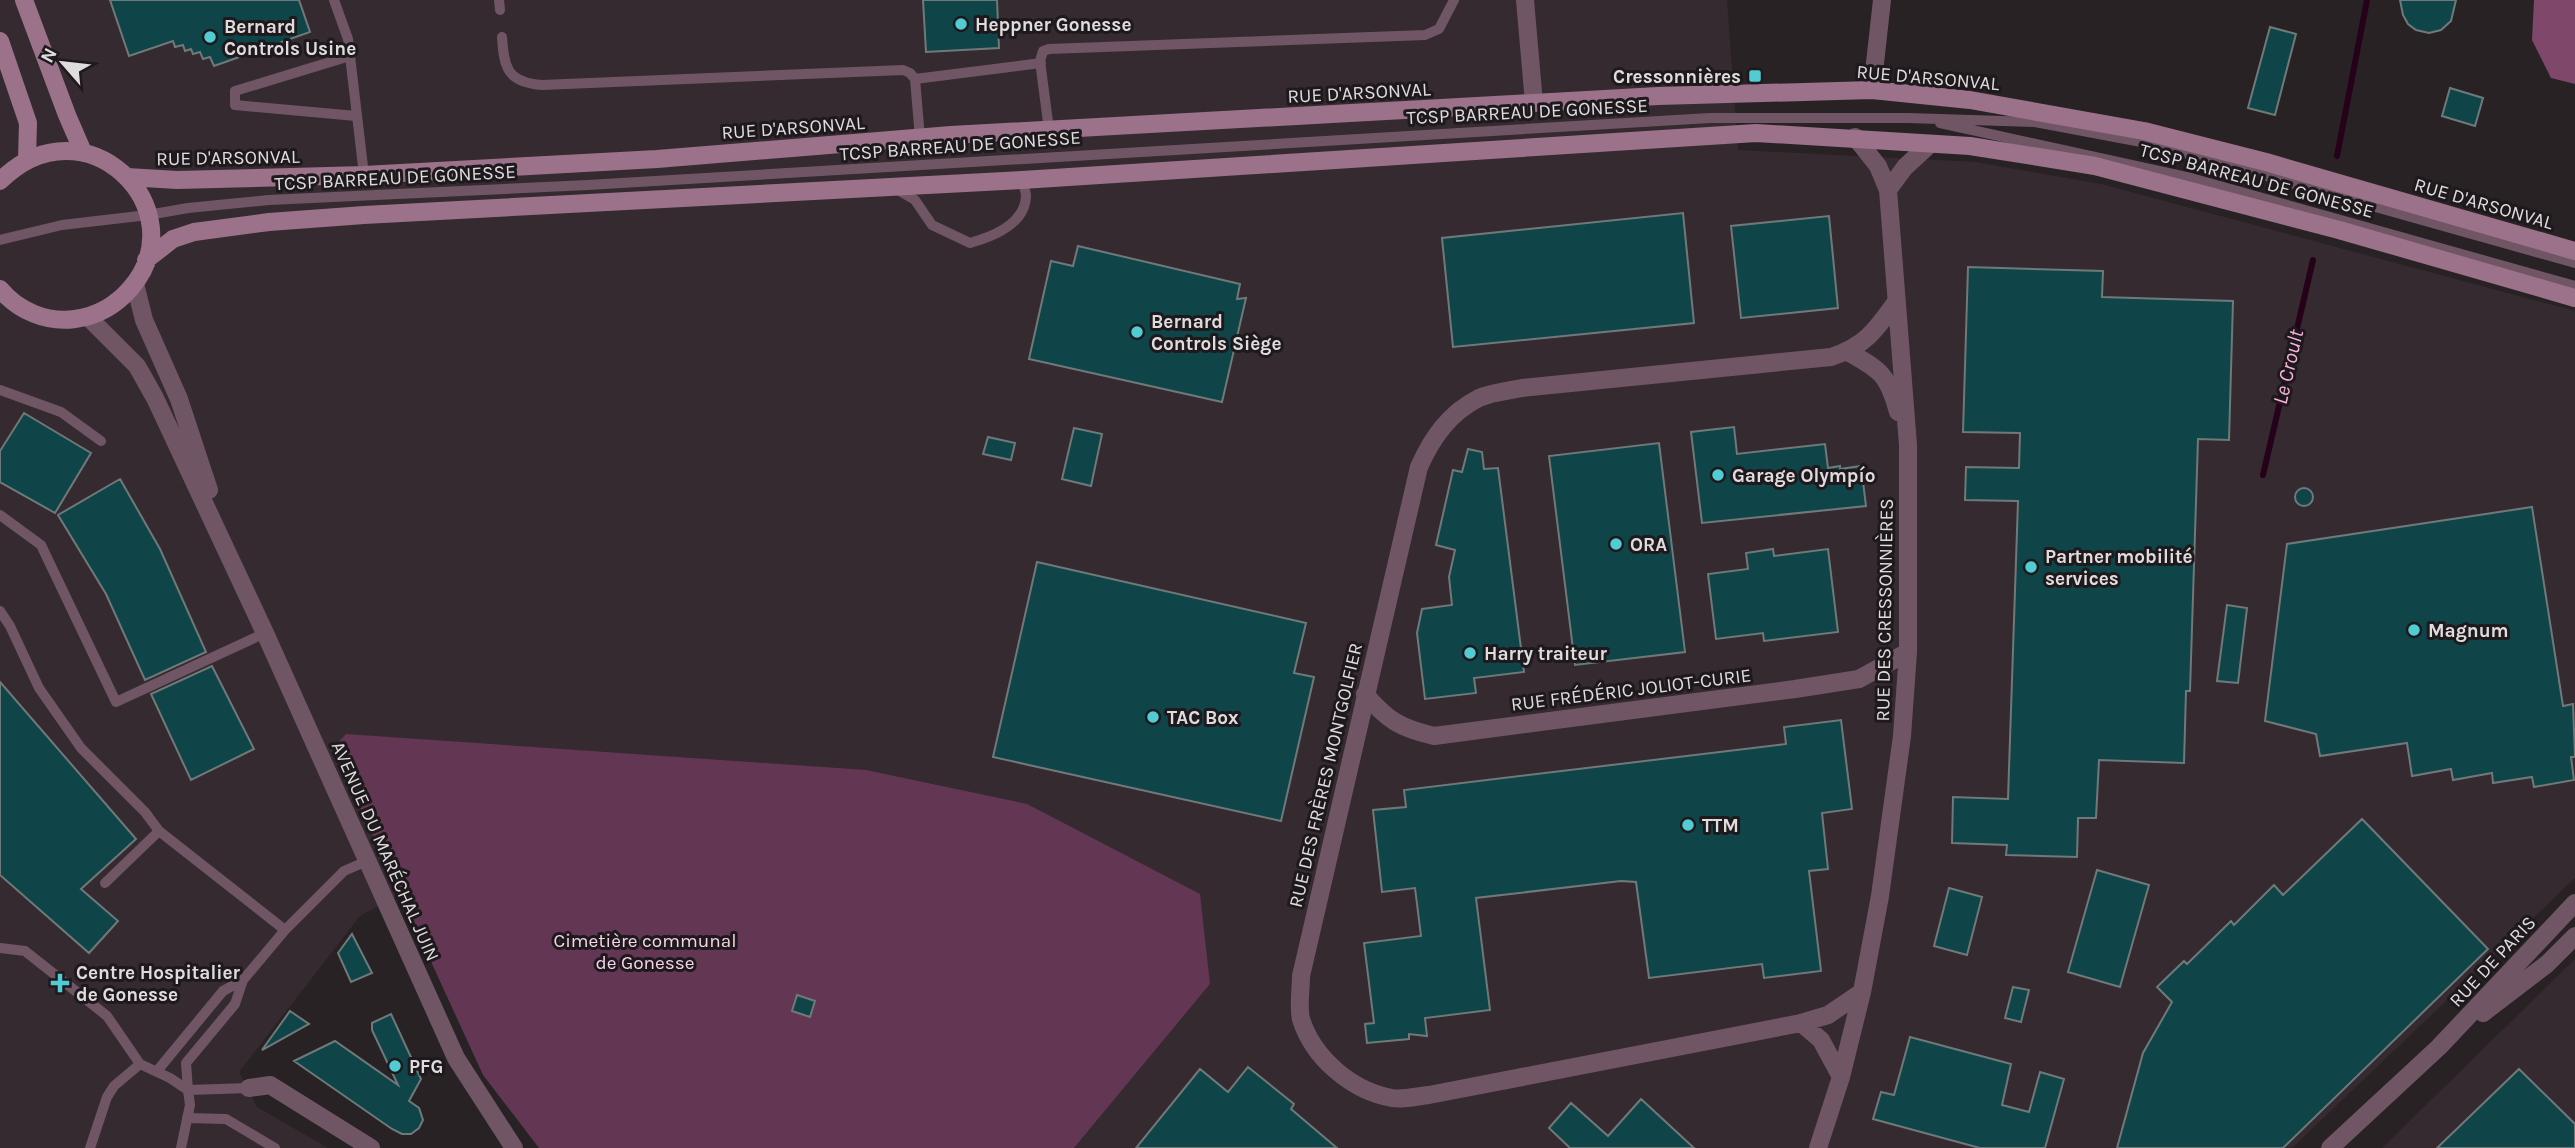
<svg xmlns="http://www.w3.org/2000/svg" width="2575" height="1148" font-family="Karla,sans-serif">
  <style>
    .built { fill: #352a30 }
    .green { fill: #633653 }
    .forest { fill: #7f476a }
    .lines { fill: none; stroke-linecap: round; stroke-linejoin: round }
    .stream { stroke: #25021a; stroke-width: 6 }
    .building { fill: #0f4548; stroke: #707979; stroke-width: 2 }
    .service { stroke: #705665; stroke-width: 10 }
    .minor { stroke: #705665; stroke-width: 18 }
    .tertiary { stroke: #705665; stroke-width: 18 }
    .secondary { stroke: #9b728a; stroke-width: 18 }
    .poi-dot { fill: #51ccd3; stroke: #1e191c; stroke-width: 2.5 }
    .labels { text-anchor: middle; stroke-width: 6; stroke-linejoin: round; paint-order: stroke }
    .poi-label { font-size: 19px; font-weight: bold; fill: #e0dcde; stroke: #1e191c; text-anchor: start }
    .street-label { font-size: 19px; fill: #e0dcde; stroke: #1e191c }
    .park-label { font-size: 19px; fill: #f7d3e8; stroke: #1e191c }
    .water-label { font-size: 21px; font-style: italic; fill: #f8b2dc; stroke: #1e191c }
  </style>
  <rect width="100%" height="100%" fill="#282225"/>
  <path class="built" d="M 0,0 L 1727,0 L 1738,150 L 1975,162 L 2101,184 L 2575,311 L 2575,878 L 2292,1148 L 1074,1148 L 1210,984 L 333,748 L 401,894 L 360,916 L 239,1072 L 257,1107 L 328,1148 L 0,1148 Z
    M 2575,959 L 2575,1148 L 2382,1148 Z"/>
  <path class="green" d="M 346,734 L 866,770 L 1027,804 L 1200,894 L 1210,984 L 1074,1148 L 539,1148 L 483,1075 L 333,748 Z"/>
  <path class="forest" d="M 2534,0 L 2575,0 L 2575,84 L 2551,78 L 2532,40 Z"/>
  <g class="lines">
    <path class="stream" d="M 2337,156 L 2367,0
      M 2263,475 L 2313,260"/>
  </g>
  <path class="building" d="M 110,0 L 299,0 L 310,32 L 214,66 L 210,57 L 203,59 L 200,52 L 193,54 L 191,49 L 185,51 L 183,45 L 175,47 L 173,41 L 129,56 Z
    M 923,0 L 997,0 L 999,48 L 926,52 Z
    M 2400,0 L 2456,0 L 2451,21 L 2441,30 L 2429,33 L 2416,30 L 2408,24 L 2403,15 Z
    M 2270,27 L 2296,34 L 2275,115 L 2248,108 Z
    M 2450,88 L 2483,98 L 2475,126 L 2442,116 Z
    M 1683,213 L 1694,323 L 1453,347 L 1442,238 Z
    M 1829,216 L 1838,308 L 1741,318 L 1731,226 Z
    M 1078,246 L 1240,284 L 1237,299 L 1246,298 L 1222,402 L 1029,359 L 1051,261 L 1073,266 Z
    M 1968,267 L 2103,271 L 2102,297 L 2233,301 L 2229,440 L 2198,439 L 2190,691 L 2186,691 L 2184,763 L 2099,760 L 2096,818 L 2078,818 L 2077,857 L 2006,855 L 2007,845 L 1952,843 L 1953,797 L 2008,799 L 2018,501 L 1965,500 L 1966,467 L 2019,468 L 2020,433 L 1963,432 Z
    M 24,413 L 91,453 L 55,513 L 0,482 L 0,451 Z
    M 1734,427 L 1737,454 L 1825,444 L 1828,468 L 1840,466 L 1840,469 L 1861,466 L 1866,506 L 1702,523 L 1691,432 Z
    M 1074,428 L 1102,434 L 1091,486 L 1062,479 Z
    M 988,437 L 1015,443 L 1011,460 L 983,454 Z
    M 1659,443 L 1685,652 L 1575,665 L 1549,456 Z
    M 1468,449 L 1482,452 L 1484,469 L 1498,468 L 1524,672 L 1474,678 L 1476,693 L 1425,699 L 1417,633 L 1422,609 L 1452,605 L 1449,577 L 1455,550 L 1436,545 L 1453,470 L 1462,472 Z
    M 120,479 L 160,549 L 206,652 L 145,680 L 106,594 L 58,515 Z
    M2295 497a9 9 0 1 1 18 0a9 9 0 1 1-18 0Z
    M 2532,507 L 2563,706 L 2573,704 L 2575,757 L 2571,757 L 2574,780 L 2534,787 L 2532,777 L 2493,783 L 2492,773 L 2453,780 L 2451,769 L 2412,776 L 2407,743 L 2320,756 L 2316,734 L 2265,721 L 2287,544 Z
    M 1773,549 L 1774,556 L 1828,549 L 1838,632 L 1764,641 L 1763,633 L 1716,639 L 1708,574 L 1748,569 L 1746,553 Z
    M 1037,562 L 1306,623 L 1294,673 L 1314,677 L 1281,821 L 993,757 Z
    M 2227,605 L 2247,608 L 2238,683 L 2217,681 Z
    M 212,666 L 254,749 L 191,780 L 151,694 Z
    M 0,682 L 136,839 L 81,889 L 118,921 L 89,953 L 0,875 Z
    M 1841,720 L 1852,809 L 1822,813 L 1828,869 L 1809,871 L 1821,971 L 1764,978 L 1762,964 L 1649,978 L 1636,882 L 1621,881 L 1476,898 L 1490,1010 L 1425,1018 L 1427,1036 L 1409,1034 L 1409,1039 L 1367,1043 L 1365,1024 L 1374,1023 L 1364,943 L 1421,936 L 1415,888 L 1382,892 L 1373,810 L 1406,807 L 1404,790 L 1786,744 L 1784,727 Z
    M 2362,819 L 2488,949 L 2283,1148 L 2117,1148 L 2143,1053 L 2172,1002 L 2157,987 L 2184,961 L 2187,964 L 2231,921 L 2234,925 L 2274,885 L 2283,895 Z
    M 2097,870 L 2149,885 L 2120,987 L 2068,972 Z
    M 1949,888 L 1982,897 L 1967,955 L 1934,946 Z
    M 352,934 L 372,973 L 351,982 L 338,953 Z
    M 2013,987 L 2029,990 L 2021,1022 L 2005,1018 Z
    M 797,995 L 815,1001 L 810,1017 L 792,1011 Z
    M 290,1011 L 309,1024 L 262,1050 Z
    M 391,1014 L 421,1079 L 409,1101 L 419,1108 L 423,1120 L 419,1128 L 411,1134 L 402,1134 L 392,1129 L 294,1061 L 335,1041 L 398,1085 L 372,1030 L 372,1023 Z
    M 1910,1037 L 2011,1064 L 2002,1105 L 2029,1112 L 2040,1072 L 2064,1079 L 2045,1148 L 1980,1148 L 1873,1119 L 1881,1092 L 1894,1095 Z
    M 1248,1067 L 1294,1104 L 1291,1109 L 1337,1148 L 1136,1148 L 1200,1069 L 1228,1092 Z
    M 2519,1069 L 2575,1124 L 2575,1148 L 2437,1148 Z
    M 1641,1099 L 1694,1148 L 1570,1148 L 1549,1128 L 1571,1103 L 1608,1136 Z"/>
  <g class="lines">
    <path class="service" d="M 334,0 L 348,39 L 364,175
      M 499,0 L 500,10
      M 502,37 C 504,68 507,82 542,85 L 903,70 L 910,73 L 915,79 L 920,138
      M 350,56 L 235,91 L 235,105 L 356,116
      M 915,79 L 1041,63
      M 1940,123 L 2191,178 L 2575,286
      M 1049,130 L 1040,61 L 1043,51 L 1049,49 L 1425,35 L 1439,29 L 1454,0
      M 898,190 L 915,200 L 932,225 L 970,243 C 992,237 1025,224 1026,196 C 1026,191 1023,185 1022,180
      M 0,240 L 62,225 L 148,215 L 188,208 L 269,200 L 588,185 L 1710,118 L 1908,118 L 2035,122 L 2152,144 L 2575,263
      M 0,390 L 61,412 L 101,441
      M 0,515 L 41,545 L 116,702 L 265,633
      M 0,611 L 10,626 L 39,688 L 81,748 L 145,812 L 159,831
      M 105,883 L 159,831 L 285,930
      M 0,948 L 25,951 L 107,1016 L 140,1064 L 170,1078 L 188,1090 L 190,1105 L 181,1148
      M 243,980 L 235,1004 L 186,1063 L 188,1090 L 249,1088
      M 157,1071 L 223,991 L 243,980 L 285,930 L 344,871 L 367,861
      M 187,1118 L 226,1119 L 275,1148
      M 90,1148 L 107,1097 L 114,1086 L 140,1064"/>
    <path class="minor" d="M 1525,0 L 1534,103
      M 1872,90 L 1882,0
      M 1888,190 L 1905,167 L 1929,145
      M 1848,352 C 1881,370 1888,375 1898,412
      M 1365,694 C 1387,720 1400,728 1434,736 L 1795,689 L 1859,679 L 1908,652
      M 1801,1023 L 1828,1015 L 1862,992
      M 1841,1077 L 1821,1040 L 1801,1023 L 1429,1095 C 1418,1096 1403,1100 1392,1098 C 1352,1091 1313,1058 1301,1019 C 1298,1007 1301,989 1301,976 L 1419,467 C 1432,438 1449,413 1479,398 C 1492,392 1508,391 1522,388 L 1831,357 C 1865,346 1876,330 1896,302
      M 249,1088 L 270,1085 L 371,1148
      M 1818,1148 L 1841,1077 L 1862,992 L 1880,896 L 1902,736 L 1908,652 L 1908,445 L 1888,190 L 1878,166 L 1855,137"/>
    <path class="tertiary" d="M 135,284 L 144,320 L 179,399 L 209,490
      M 88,317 L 137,366 L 155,398 L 265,633 L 456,1058 L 514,1148
      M 2483,1013 L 2547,964 L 2575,936
      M 2330,1148 L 2439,1047 L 2575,903"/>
    <path class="secondary" d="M 24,0 L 67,115 L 83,152
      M 0,41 L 28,123 L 27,159
      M 127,177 L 177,180 L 364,175 L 657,159 L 951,135 L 1658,96 L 1872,90 L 1970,100 L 2144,131 L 2266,162 L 2575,251
      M 0,181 C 85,96 199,210 130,289 C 115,306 98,316 75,319 C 47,323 18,311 0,289
      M 146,260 L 173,239 L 194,232 L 269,222 L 364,215 L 1022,180 L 1756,133 L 1970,146 L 2095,166 L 2339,230 L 2575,298"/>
  </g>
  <g class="poi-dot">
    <circle cx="961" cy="24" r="7"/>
    <circle cx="210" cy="37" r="7"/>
    <rect x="1748" y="69" width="14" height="14" rx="3.5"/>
    <circle cx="1137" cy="332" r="7"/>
    <circle cx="1718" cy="475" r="7"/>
    <circle cx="1616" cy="544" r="7"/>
    <circle cx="2031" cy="567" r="7"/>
    <circle cx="2414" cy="630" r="7"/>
    <circle cx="1470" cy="653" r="7"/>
    <circle cx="1153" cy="717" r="7"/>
    <circle cx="1688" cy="825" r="7"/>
    <path d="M56.5 972.5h7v7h7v7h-7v7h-7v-7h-7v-7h7z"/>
    <circle cx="395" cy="1066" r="7"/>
  </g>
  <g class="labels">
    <g class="poi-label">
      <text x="975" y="31">Heppner Gonesse</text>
      <text x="224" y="33">Bernard<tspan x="224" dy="22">Controls Usine</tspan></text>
      <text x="1741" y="83" text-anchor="end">Cressonnières</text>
      <text x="1151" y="328">Bernard<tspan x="1151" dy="22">Controls Siège</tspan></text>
      <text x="1732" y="482">Garage Olympío</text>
      <text x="1630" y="551">ORA</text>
      <text x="2045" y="563">Partner mobilité<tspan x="2045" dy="22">services</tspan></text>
      <text x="2428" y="637">Magnum</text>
      <text x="1484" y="660">Harry traiteur</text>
      <text x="1167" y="724">TAC Box</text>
      <text x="1702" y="832">TTM</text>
      <text x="76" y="979">Centre Hospitalier<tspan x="76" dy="22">de Gonesse</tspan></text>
      <text x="409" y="1073">PFG</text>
    </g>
    <g class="street-label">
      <text transform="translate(1928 77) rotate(5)" y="7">RUE D'ARSONVAL</text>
      <text transform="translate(1359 92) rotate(-3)" y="7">RUE D'ARSONVAL</text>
      <text transform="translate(1527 111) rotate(-3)" y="7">TCSP BARREAU DE GONESSE</text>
      <text transform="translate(793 127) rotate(-4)" y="7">RUE D'ARSONVAL</text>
      <text transform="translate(960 145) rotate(-4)" y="7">TCSP BARREAU DE GONESSE</text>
      <text transform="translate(228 157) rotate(-1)" y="7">RUE D'ARSONVAL</text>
      <text transform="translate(395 177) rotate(-3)" y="7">TCSP BARREAU DE GONESSE</text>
      <text transform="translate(2257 180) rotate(15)" y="7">TCSP BARREAU DE GONESSE</text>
      <text transform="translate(2484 203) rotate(16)" y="7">RUE D'ARSONVAL</text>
      <text transform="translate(1884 610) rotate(-89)" y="7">RUE DES CRESSONNIÈRES</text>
      <text transform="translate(1631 689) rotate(-7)" y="7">RUE FRÉDÉRIC JOLIOT-CURIE</text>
      <text transform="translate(1325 775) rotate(-77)" y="7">RUE DES FRÈRES MONTGOLFIER</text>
      <text transform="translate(386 851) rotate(66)" y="7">AVENUE DU MARÉCHAL JUIN</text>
      <text transform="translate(2492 961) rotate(-47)" y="7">RUE DE PARIS</text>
    </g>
    <g class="park-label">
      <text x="645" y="947">Cimetière communal<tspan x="645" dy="22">de Gonesse</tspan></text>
    </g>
    <g class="water-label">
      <text transform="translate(2288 367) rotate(-77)" y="7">Le Croult</text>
    </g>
  </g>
  <g transform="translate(63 63) rotate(298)" stroke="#1e191c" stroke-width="5" paint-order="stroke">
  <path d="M0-5L12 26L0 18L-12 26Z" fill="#e0dcde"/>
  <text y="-10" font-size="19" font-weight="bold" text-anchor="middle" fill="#e0dcde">N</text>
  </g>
</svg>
